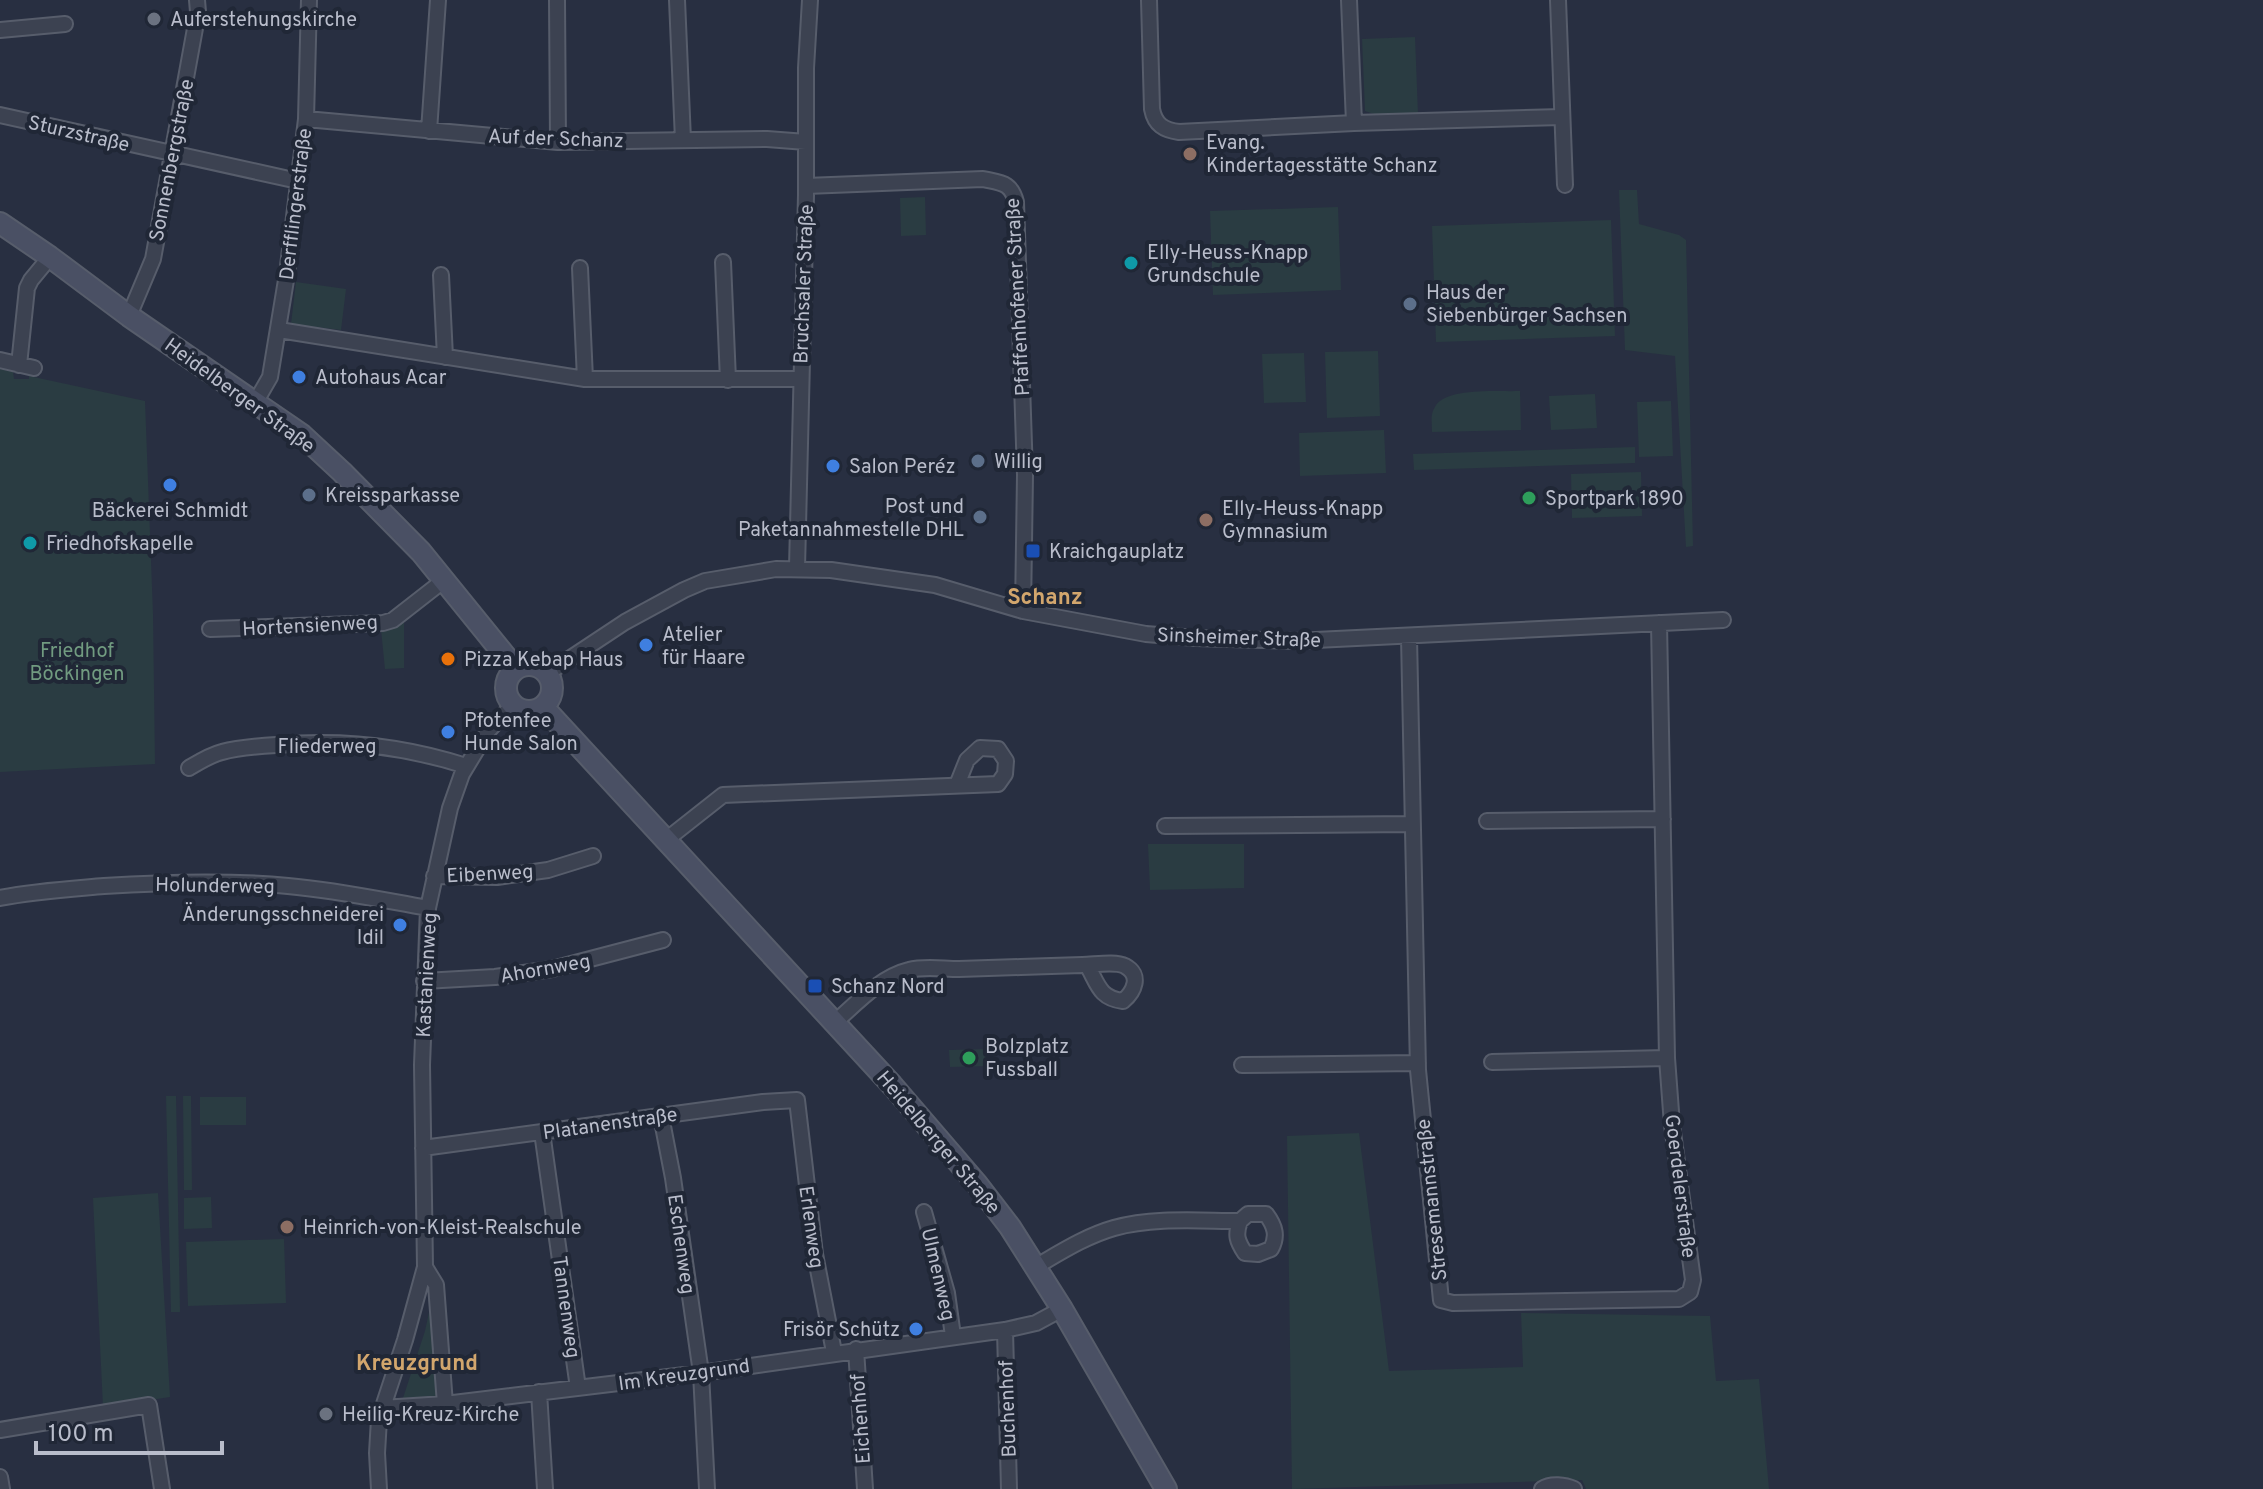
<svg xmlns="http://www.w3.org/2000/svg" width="2263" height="1489" font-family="Overpass,sans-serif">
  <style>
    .green { fill: #2a3c42 }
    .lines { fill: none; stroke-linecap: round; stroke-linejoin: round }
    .street-casing { stroke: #575d6b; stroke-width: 18 }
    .secondary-casing { stroke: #575d6b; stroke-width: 24 }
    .street { stroke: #3c4251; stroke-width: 14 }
    .secondary { stroke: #4a5064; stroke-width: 20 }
    .worship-dot { fill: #6b7280; stroke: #202736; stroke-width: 3 }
    .education-dot { fill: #8d6e63; stroke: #202736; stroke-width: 3 }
    .culture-dot { fill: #0f9aa8; stroke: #202736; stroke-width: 3 }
    .service-dot { fill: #5c6f8a; stroke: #202736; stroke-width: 3 }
    .shop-dot { fill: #3f7fe0; stroke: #202736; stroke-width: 3 }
    .leisure-dot { fill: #2e9e5b; stroke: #202736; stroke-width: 3 }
    .transit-dot { fill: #1a4fb4; stroke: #202736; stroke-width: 3 }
    .food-dot { fill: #e8710a; stroke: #202736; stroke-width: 3 }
    .labels { text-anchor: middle; stroke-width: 8; stroke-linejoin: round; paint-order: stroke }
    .poi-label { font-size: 20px; fill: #b9bdcb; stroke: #202736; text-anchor: start }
    .street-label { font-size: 20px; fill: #b9bdcb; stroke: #202736 }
    .park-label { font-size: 20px; fill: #719b80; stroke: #202736 }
    .neighbourhood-label { font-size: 22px; font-weight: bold; fill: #d2a66d; stroke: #202736 }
  </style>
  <rect width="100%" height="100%" fill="#282f41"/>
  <path class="green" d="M 1415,37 L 1418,114 L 1377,115 L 1365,111 L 1362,39 Z
    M 1619,190 L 1637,190 L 1639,224 L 1679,235 L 1686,240 L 1693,546 L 1686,547 L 1675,356 L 1625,350 Z
    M 925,197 L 926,235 L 901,236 L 900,198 Z
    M 1338,207 L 1341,290 L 1213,295 L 1210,211 Z
    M 1611,220 L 1615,336 L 1436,342 L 1432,226 Z
    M 296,282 L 346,289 L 341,330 L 291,324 Z
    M 1378,351 L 1380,416 L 1327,418 L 1325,352 Z
    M 1304,353 L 1306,402 L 1264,403 L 1262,354 Z
    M 0,369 L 13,372 L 14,379 L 29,379 L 29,376 L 145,401 L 153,614 L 155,764 L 0,772 Z
    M 1520,391 L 1521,430 L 1432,432 C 1432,423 1430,414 1435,407 C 1445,387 1499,392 1520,391 Z
    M 1595,394 L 1597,428 L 1551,430 L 1549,396 Z
    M 1671,401 L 1673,456 L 1639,457 L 1637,402 Z
    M 1384,430 L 1386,473 L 1300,476 L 1299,433 Z
    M 1635,447 L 1635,463 L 1414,470 L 1413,454 Z
    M 1641,472 L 1642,516 L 1572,518 L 1571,474 Z
    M 404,619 L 404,668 L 385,669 L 381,629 Z
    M 1148,844 L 1244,844 L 1244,888 L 1150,890 Z
    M 989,1049 L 990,1066 L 950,1067 L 949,1050 Z
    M 166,1096 L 176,1096 L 180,1312 L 171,1312 Z
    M 183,1096 L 191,1096 L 192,1190 L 184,1190 Z
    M 200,1097 L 246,1097 L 246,1125 L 200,1125 Z
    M 1359,1133 L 1389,1371 L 1523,1367 L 1521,1313 L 1710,1316 L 1716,1381 L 1759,1379 L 1769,1489 L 1586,1489 L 1582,1480 L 1292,1489 L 1287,1136 Z
    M 158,1193 L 170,1397 L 103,1407 L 93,1198 Z
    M 211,1197 L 212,1228 L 184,1229 L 184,1198 Z
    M 284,1239 L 286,1303 L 188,1306 L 186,1242 Z
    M 431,1303 L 438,1396 L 403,1398 L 425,1331 Z"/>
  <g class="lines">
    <defs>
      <path id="street" d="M 557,0 L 558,142
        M 677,0 L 683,140
        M 1149,0 L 1152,109 C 1155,125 1164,130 1179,132 L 1354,123 L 1562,117
        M 1349,0 L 1354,123
        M 1558,0 L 1565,185
        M 0,30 L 65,24
        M 0,115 L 298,181
        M 306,119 L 558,142 L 767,139 L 806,142
        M 429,131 L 438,0
        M 806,186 L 983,179 C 1001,183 1011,182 1016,202 L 1025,475 L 1023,611
        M 723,262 L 728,380
        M 580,268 L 585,379
        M 441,275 L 445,357
        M 129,316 L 153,259 L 198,12 L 197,0
        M 279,330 L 585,379 L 801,379
        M 0,360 L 34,368
        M 19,365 L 27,288 L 31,280 L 50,257
        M 255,403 L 270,377 L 287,274 L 306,119 L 309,0
        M 797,568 L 806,195 L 806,68 L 810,0
        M 210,629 L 383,623 L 393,620 L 443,581
        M 1409,637 L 1418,1070 L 1441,1300 L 1453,1303 L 1679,1299 L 1690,1292 L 1693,1280 L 1672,1125 L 1667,1058 L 1659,623
        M 548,673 L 625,622 L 684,590 L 705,581 L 776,569 L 831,570 L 914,582 L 935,585 L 1023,611 L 1146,634 L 1196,638 L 1295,641 L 1723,620
        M 189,768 C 199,762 210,755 222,752 C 240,747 259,746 277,745 C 342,739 404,746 466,766
        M 1487,821 L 1663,819
        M 1165,826 L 1412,824
        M 666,840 L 723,795 L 998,784 L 1005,774 L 1006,761 L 998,749 L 980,748 L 967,760 L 957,785
        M 434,876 L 497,877 L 548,870 L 593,856
        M 0,898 C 34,891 69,889 104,886 C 165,882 227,880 288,886 C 335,890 382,900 428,908
        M 424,981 L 495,977 L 552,969 L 663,940
        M 834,1023 C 856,1004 880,977 909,970 C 924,966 943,969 959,969 C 1000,968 1041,966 1082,965 C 1094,965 1115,961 1125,966 C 1142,975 1134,992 1123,1001 C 1099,998 1098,984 1087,965
        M 1492,1062 L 1667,1058
        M 1242,1065 L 1418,1063
        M 661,1116 L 673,1178 L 701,1373 L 707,1489
        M 542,1132 L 578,1388
        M 423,1148 L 763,1102 L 797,1100 L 815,1254 L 834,1352
        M 924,1212 L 947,1293 L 953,1336
        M 425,1267 L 436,1285 L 445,1404
        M 1035,1267 C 1061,1252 1086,1236 1114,1228 C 1154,1217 1199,1221 1240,1221 L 1248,1214 L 1266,1214 C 1275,1226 1278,1236 1271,1249 L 1258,1254 L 1245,1253 C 1237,1241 1235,1235 1240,1221
        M 1005,1330 L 1009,1489
        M 856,1349 L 865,1489
        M 539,1392 L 545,1489
        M 382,1408 L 445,1404 L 701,1373 L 1005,1330 L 1036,1323 L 1062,1309
        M 0,1430 L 149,1405 L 162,1489
        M 0,1477 L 2,1489
        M 379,1489 L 377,1453 L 379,1419 L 405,1340 L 425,1267 L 422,1065 L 428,908 L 450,808 L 462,774 L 488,731 L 513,705
        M 1542,1489 C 1551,1483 1565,1485 1574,1489"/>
      <path id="secondary" d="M 0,223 L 50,257 L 129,316 L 302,435 L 342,472 L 421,552 L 515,668
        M506 688a23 23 0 1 1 46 0a23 23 0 1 1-46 0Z
        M 543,707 L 892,1085 L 977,1184 L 1010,1227 L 1062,1309 L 1166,1489"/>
    </defs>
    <use href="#street" class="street-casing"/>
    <use href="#secondary" class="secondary-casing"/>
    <use href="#street" class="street"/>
    <use href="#secondary" class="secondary"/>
  </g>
  <g class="worship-dot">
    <circle cx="154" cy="19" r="8"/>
    <circle cx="326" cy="1414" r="8"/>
  </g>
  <g class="education-dot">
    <circle cx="1190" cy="154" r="8"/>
    <circle cx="1206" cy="520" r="8"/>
    <circle cx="287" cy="1227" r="8"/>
  </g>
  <g class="culture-dot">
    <circle cx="1131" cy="263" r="8"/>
    <circle cx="30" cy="543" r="8"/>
  </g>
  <g class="service-dot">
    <circle cx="1410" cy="304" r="8"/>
    <circle cx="978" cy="461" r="8"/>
    <circle cx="309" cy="495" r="8"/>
    <circle cx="980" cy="517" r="8"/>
  </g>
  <g class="shop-dot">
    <circle cx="299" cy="377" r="8"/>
    <circle cx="833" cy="466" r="8"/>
    <circle cx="170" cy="485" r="8"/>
    <circle cx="646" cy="645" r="8"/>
    <circle cx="448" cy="732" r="8"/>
    <circle cx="400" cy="925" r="8"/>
    <circle cx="916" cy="1329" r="8"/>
  </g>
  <g class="leisure-dot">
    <circle cx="1529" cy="498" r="8"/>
    <circle cx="969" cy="1058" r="8"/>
  </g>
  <g class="transit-dot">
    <rect x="1025" y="543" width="16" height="16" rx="4"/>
    <rect x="807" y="978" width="16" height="16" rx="4"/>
  </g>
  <circle class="food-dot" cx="448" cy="659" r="8"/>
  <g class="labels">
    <g class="poi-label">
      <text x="170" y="26">Auferstehungskirche</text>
      <text x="1206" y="149">Evang.<tspan x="1206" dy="23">Kindertagesstätte Schanz</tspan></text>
      <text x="1147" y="259">Elly-Heuss-Knapp<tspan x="1147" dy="23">Grundschule</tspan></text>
      <text x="1426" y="299">Haus der<tspan x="1426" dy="23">Siebenbürger Sachsen</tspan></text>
      <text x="315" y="384">Autohaus Acar</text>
      <text x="994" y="468">Willig</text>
      <text x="849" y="473">Salon Peréz</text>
      <text x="325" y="502">Kreissparkasse</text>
      <text x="1545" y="505">Sportpark 1890</text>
      <text x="964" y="513" text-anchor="end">Post und<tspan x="964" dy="23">Paketannahmestelle DHL</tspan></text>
      <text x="1222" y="515">Elly-Heuss-Knapp<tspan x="1222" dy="23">Gymnasium</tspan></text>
      <text x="170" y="517" text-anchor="middle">Bäckerei Schmidt</text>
      <text x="46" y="550">Friedhofskapelle</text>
      <text x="1049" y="558">Kraichgauplatz</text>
      <text x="662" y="641">Atelier<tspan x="662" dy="23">für Haare</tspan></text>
      <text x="464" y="666">Pizza Kebap Haus</text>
      <text x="464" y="727">Pfotenfee<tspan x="464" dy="23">Hunde Salon</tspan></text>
      <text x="384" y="921" text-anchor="end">Änderungsschneiderei<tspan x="384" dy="23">Idil</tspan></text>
      <text x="831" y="993">Schanz Nord</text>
      <text x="985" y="1053">Bolzplatz<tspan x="985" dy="23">Fussball</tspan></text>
      <text x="303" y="1234">Heinrich-von-Kleist-Realschule</text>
      <text x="900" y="1336" text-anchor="end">Frisör Schütz</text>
      <text x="342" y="1421">Heilig-Kreuz-Kirche</text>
    </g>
    <g class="street-label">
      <text transform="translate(79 133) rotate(13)" y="7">Sturzstraße</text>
      <text transform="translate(556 138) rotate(2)" y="7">Auf der Schanz</text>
      <text transform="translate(171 160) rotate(-79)" y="7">Sonnenbergstraße</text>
      <text transform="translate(295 204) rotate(-83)" y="7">Derfflingerstraße</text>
      <text transform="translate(803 284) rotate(-88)" y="7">Bruchsaler Straße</text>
      <text transform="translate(1017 297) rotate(-93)" y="7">Pfaffenhofener Straße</text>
      <text transform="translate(240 395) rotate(36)" y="7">Heidelberger Straße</text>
      <text transform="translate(310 625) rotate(-3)" y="7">Hortensienweg</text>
      <text transform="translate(1239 637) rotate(2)" y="7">Sinsheimer Straße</text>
      <text x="327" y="753">Fliederweg</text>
      <text transform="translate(490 873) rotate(-3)" y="7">Eibenweg</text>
      <text transform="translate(215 885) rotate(1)" y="7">Holunderweg</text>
      <text transform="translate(545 968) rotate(-10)" y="7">Ahornweg</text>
      <text transform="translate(426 975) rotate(-87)" y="7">Kastanienweg</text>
      <text transform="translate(610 1123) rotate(-8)" y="7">Platanenstraße</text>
      <text transform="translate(939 1142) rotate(50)" y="7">Heidelberger Straße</text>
      <text transform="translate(1681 1186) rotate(83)" y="7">Goerdelerstraße</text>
      <text transform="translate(1431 1200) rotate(-96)" y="7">Stresemannstraße</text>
      <text transform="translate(812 1227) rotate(82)" y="7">Erlenweg</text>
      <text transform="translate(682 1244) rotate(82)" y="7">Eschenweg</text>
      <text transform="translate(939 1274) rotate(77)" y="7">Ulmenweg</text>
      <text transform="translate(567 1307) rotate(82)" y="7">Tannenweg</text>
      <text transform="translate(684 1374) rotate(-8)" y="7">Im Kreuzgrund</text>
      <text transform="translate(1007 1409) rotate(-92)" y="7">Buchenhof</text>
      <text transform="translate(860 1419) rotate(-94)" y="7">Eichenhof</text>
    </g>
    <g class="park-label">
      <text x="77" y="657">Friedhof<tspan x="77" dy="23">Böckingen</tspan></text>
    </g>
    <g class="neighbourhood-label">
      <text x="1045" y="604">Schanz</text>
      <text x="417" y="1370">Kreuzgrund</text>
    </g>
  </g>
  <path d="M36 1441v12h186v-12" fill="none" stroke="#b9bdcb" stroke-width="4"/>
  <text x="48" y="1441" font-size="24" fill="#b9bdcb" stroke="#202736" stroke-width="6" paint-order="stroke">100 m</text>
</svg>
